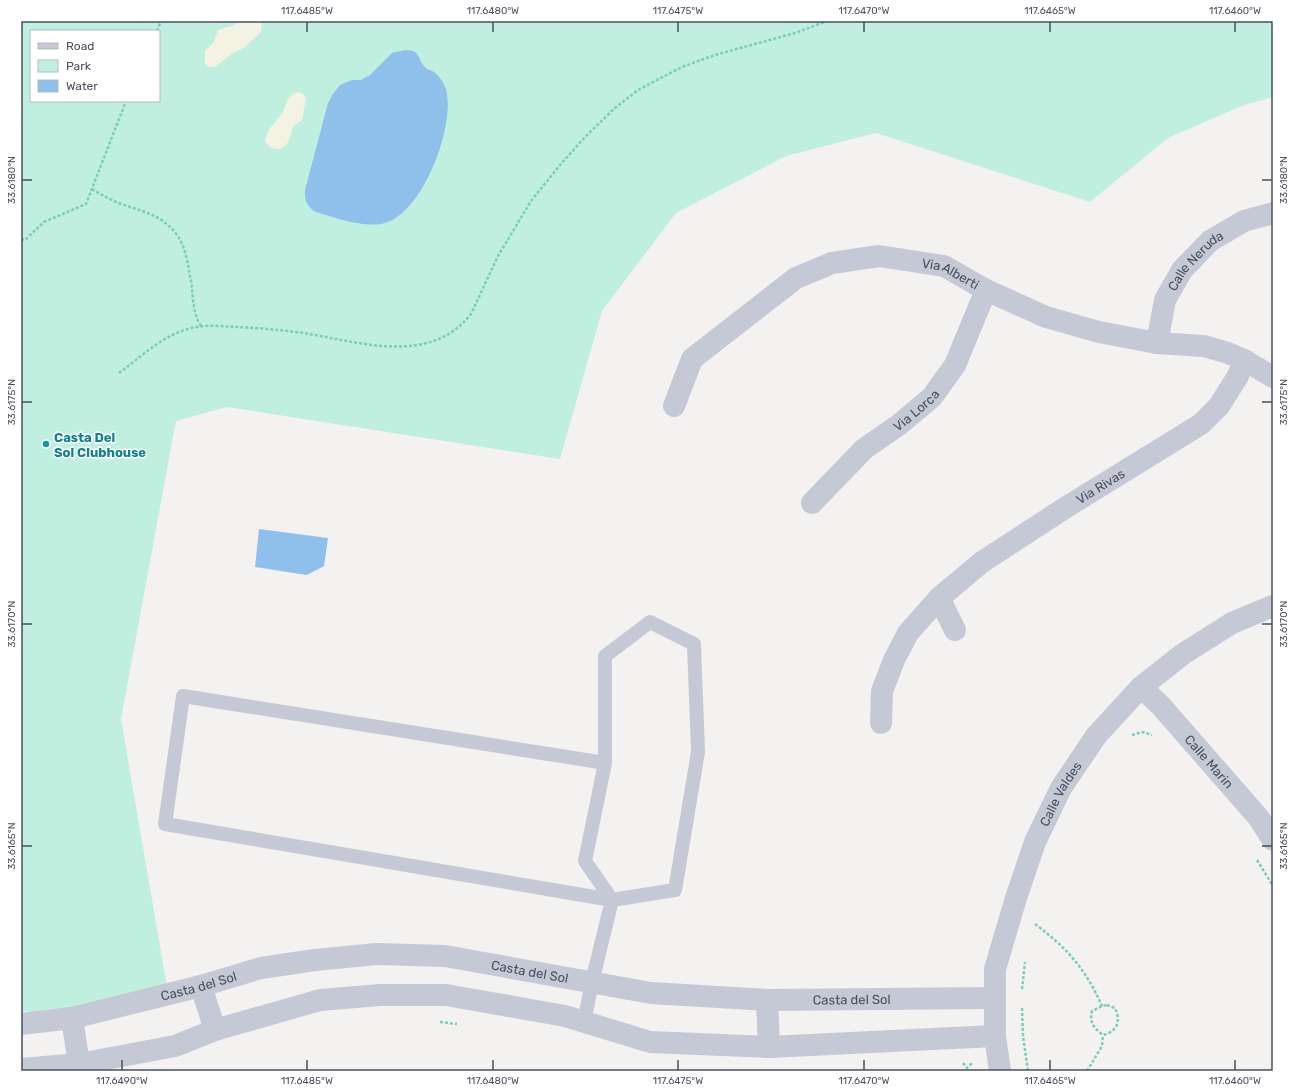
<svg xmlns="http://www.w3.org/2000/svg" width="1294" height="1092" font-family="Rubik,sans-serif">
  <style>
    .green { fill: #c1efdf; fill-rule: evenodd }
    .sand { fill: #f4f3e3 }
    .water { fill: #8fc0ec }
    .lines { fill: none; stroke-linecap: round; stroke-linejoin: round }
    .path { stroke: #79cdb9; stroke-width: 2.5; stroke-dasharray: 3 2; stroke-linecap: butt }
    .service { stroke: #c5c9d5; stroke-width: 14 }
    .minor { stroke: #c5c9d5; stroke-width: 22 }
    .tertiary { stroke: #c5c9d5; stroke-width: 22 }
    .ticks { fill: none; stroke: #494f5f; stroke-width: 1.5 }
    .culture-dot { fill: #0f9aa8; stroke: #fff; stroke-width: 1.5 }
    .labels { text-anchor: middle; stroke-width: 3; stroke-linejoin: round; paint-order: stroke }
    .street-label { font-size: 13px; fill: #494f5f; stroke: #fff }
    .culture-label { font-size: 13px; font-weight: bold; fill: #0d838f; stroke: #fff; text-anchor: start }
    .neatline { fill: none; stroke: #494f5f; stroke-width: 1.5 }
    .ticks-label { font-size: 10px; text-anchor: middle; fill: #494f5f }
  </style>
  <rect width="100%" height="100%" fill="#f3f2f1"/>
  <path class="green" d="M 21,21 L 1273,21 L 1273,97 L 1244,105 L 1168,138 L 1090,202 L 876,133 L 786,156 L 676,213 L 602,311 L 560,459 L 227,407 L 176,421 L 121,719 L 167,987 L 47,1013 L 21,1011 ZM 31,31 L 159,31 L 159,101 L 31,101 Z"/>
  <path class="sand" d="M 240,21 L 262,21 L 261,31 L 259,34 L 245,47 L 233,53 L 215,67 C 203,67 205,62 205,51 L 214,42 L 218,30 C 225,27 235,27 240,21 Z
    M 298,92 L 303,94 L 306,98 L 302,120 C 300,122 296,123 294,126 C 289,134 291,146 279,149 C 272,149 268,146 265,141 L 268,131 L 283,112 L 288,99 L 293,94 Z"/>
  <path class="water" d="M 405,50 C 422,50 416,59 426,68 C 428,70 431,70 434,72 C 439,76 444,83 446,89 C 456,125 422,218 381,224 C 359,227 337,218 316,212 C 307,207 304,200 305,190 L 328,103 L 333,94 L 340,85 L 352,80 L 361,80 L 370,75 L 392,53 Z
    M 259,529 L 328,538 L 324,566 L 307,575 L 255,567 Z"/>
  <g class="lines">
    <path class="path" d="M 157,31 L 161,21
      M 92,189 C 100,194 108,198 116,202 C 139,211 161,213 177,235 C 185,246 188,263 190,276 C 194,293 191,311 201,326
      M 21,239 L 25,240 L 44,222 L 86,204 L 126,101
      M 119,373 C 141,357 162,336 188,329 C 204,324 221,326 236,327 C 260,328 285,330 309,334 C 363,343 431,365 471,314 L 498,256 L 531,201 L 560,165 L 586,136 L 615,108 L 638,90 L 682,67 L 715,55 L 795,33 L 827,21
      M 1132,735 L 1142,732 L 1152,735
      M 1257,860 L 1273,886
      M 1035,924 C 1067,948 1085,968 1102,1006
      M 1022,989 L 1025,962
      M 1107,1005 L 1115,1008 C 1121,1021 1118,1031 1103,1035 C 1094,1028 1089,1023 1092,1011 L 1102,1006 Z
      M 1022,1008 L 1023,1036 L 1028,1071
      M 440,1022 L 457,1024
      M 963,1063 L 967,1068 L 972,1063
      M 1087,1071 L 1102,1046 L 1103,1035"/>
    <path class="service" d="M 650,622 L 694,644 L 698,752 L 675,890 L 612,900 L 585,861 L 605,763 L 605,656 Z
      M 584,1023 L 592,982 L 612,900 L 165,824 L 183,696 L 605,763"/>
    <g class="minor">
      <path id="s1" d="M 1157,343 L 1165,300 L 1182,270 L 1210,241 L 1244,221 L 1273,213"/>
      <path id="s2" d="M 674,406 L 692,359 L 796,278 L 832,263 L 879,256 L 944,266 L 986,290 L 1046,317 L 1099,332 L 1157,343 L 1204,346 L 1228,353 L 1244,360 L 1273,377"/>
      <path id="s3" d="M 812,503 L 864,449 L 900,424 L 932,397 L 955,365 L 986,290"/>
      <path d="M 939,598 L 955,630"/>
      <path id="s4" d="M 1141,687 L 1161,706 L 1258,817 L 1273,840"/>
      <path id="s5" d="M 881,723 L 882,691 L 894,660 L 908,633 L 939,598 L 982,562 L 1068,506 L 1201,424 L 1219,406 L 1238,376 L 1244,360"/>
      <path d="M 72,1018 L 79,1064"/>
    </g>
    <g class="tertiary">
      <path d="M 201,986 L 215,1030"/>
      <path d="M 767,1000 L 769,1047"/>
      <path id="s6" d="M 21,1024 L 72,1018 L 201,986 L 261,968 L 315,960 L 377,954 L 445,956 L 651,993 L 767,1000 L 995,998"/>
      <path d="M 21,1069 L 79,1064 L 175,1046 L 215,1030 L 320,1000 L 380,995 L 446,995 L 565,1016 L 650,1042 L 769,1047 L 995,1036"/>
      <path id="s7" d="M 1000,1071 L 995,1036 L 995,969 L 1016,898 L 1035,842 L 1061,788 L 1096,736 L 1141,687 L 1183,654 L 1232,623 L 1273,606"/>
    </g>
  </g>
  <path class="ticks" d="M 307,22 L 307,32M 493,22 L 493,32M 678,22 L 678,32M 864,22 L 864,32M 1050,22 L 1050,32M 1235,22 L 1235,32M 22,180 L 32,180M 1262,180 L 1272,180M 22,402 L 32,402M 1262,402 L 1272,402M 22,624 L 32,624M 1262,624 L 1272,624M 22,846 L 32,846M 1262,846 L 1272,846M 122,1060 L 122,1070M 307,1060 L 307,1070M 493,1060 L 493,1070M 678,1060 L 678,1070M 864,1060 L 864,1070M 1050,1060 L 1050,1070M 1235,1060 L 1235,1070"/>
  <circle class="culture-dot" cx="46" cy="444" r="4"/>
  <g class="labels">
    <g class="street-label">
      <text dy="5" stroke="none"><textPath href="#s1" startOffset="94">Calle Neruda</textPath></text>
      <text dy="5" stroke="none"><textPath href="#s2" startOffset="343">Via Alberti</textPath></text>
      <text dy="5" stroke="none"><textPath href="#s3" startOffset="140">Via Lorca</textPath></text>
      <text dy="5" stroke="none"><textPath href="#s5" startOffset="339">Via Rivas</textPath></text>
      <text dy="5" stroke="none"><textPath href="#s4" startOffset="101">Calle Marin</textPath></text>
      <text dy="5" stroke="none"><textPath href="#s7" startOffset="290">Calle Valdes</textPath></text>
      <text dy="5" stroke="none"><textPath href="#s6" startOffset="518">Casta del Sol</textPath></text>
      <text dy="5" stroke="none"><textPath href="#s6" startOffset="182">Casta del Sol</textPath></text>
      <text dy="5" stroke="none"><textPath href="#s6" startOffset="842">Casta del Sol</textPath></text>
    </g>
    <g class="culture-label">
      <text x="54" y="442">Casta Del<tspan x="54" dy="15">Sol Clubhouse</tspan></text>
    </g>
  </g>
  <rect width="1294" height="1092" fill="none" stroke="#ffffff" stroke-width="44"/>
  <rect x="30" y="30" width="130" height="72" fill="#ffffff" stroke="#b6b9bf"/>
  <rect x="38" y="43" width="20" height="6" fill="#c5c9d5" stroke="#b6b9bf"/>
  <text x="66" y="50" font-size="12" fill="#494f5f">Road</text>
  <rect x="38" y="60" width="20" height="12" fill="#c1efdf" stroke="#b6b9bf"/>
  <text x="66" y="70" font-size="12" fill="#494f5f">Park</text>
  <rect x="38" y="80" width="20" height="12" fill="#8fc0ec" stroke="#b6b9bf"/>
  <text x="66" y="90" font-size="12" fill="#494f5f">Water</text>
  <rect x="22" y="22" width="1250" height="1048" class="neatline"/>
  <g class="ticks-label">
    <text x="307" y="14">117.6485°W</text>
    <text x="493" y="14">117.6480°W</text>
    <text x="678" y="14">117.6475°W</text>
    <text x="864" y="14">117.6470°W</text>
    <text x="1050" y="14">117.6465°W</text>
    <text x="1235" y="14">117.6460°W</text>
    <text transform="translate(11 180) rotate(-90)" y="4">33.6180°N</text>
    <text transform="translate(1283 180) rotate(-90)" y="4">33.6180°N</text>
    <text transform="translate(11 402) rotate(-90)" y="4">33.6175°N</text>
    <text transform="translate(1283 402) rotate(-90)" y="4">33.6175°N</text>
    <text transform="translate(11 624) rotate(-90)" y="4">33.6170°N</text>
    <text transform="translate(1283 624) rotate(-90)" y="4">33.6170°N</text>
    <text transform="translate(11 846) rotate(-90)" y="4">33.6165°N</text>
    <text transform="translate(1283 846) rotate(-90)" y="4">33.6165°N</text>
    <text x="122" y="1084">117.6490°W</text>
    <text x="307" y="1084">117.6485°W</text>
    <text x="493" y="1084">117.6480°W</text>
    <text x="678" y="1084">117.6475°W</text>
    <text x="864" y="1084">117.6470°W</text>
    <text x="1050" y="1084">117.6465°W</text>
    <text x="1235" y="1084">117.6460°W</text>
  </g>
</svg>
